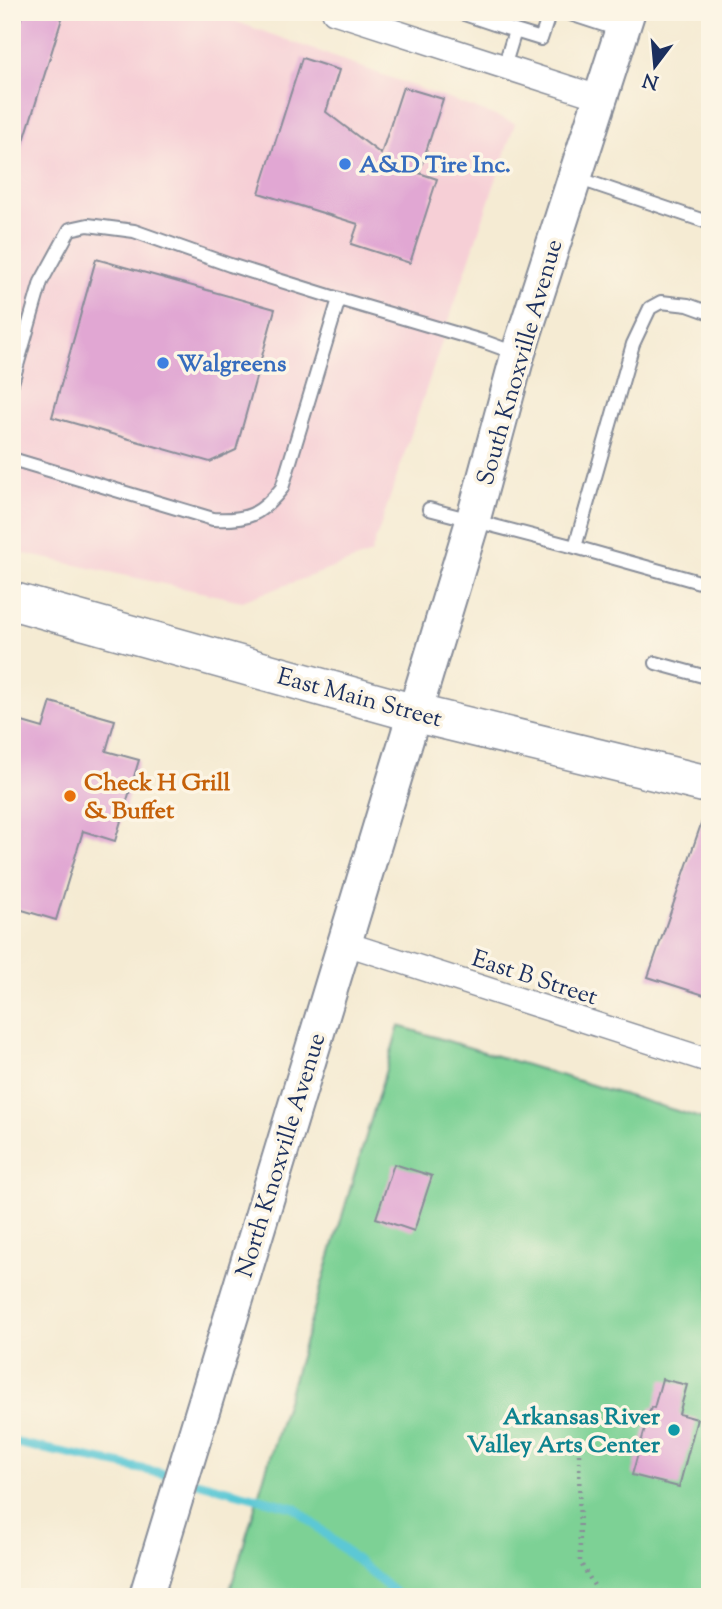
<svg xmlns="http://www.w3.org/2000/svg" width="722" height="1609" font-family="'Sorts Mill Goudy',serif">
  <style>
    .built { fill: #f6cfd6 }
    .green { fill: #7dd195; stroke: #4c807a; stroke-width: 2 }
    .lines { fill: none; stroke-linecap: round; stroke-linejoin: round }
    .stream { stroke: #5cc8d5; stroke-width: 9 }
    .building { fill: #e1a7d3 }
    .service-casing { stroke: #888d98; stroke-width: 16 }
    .minor-casing { stroke: #888d98; stroke-width: 26 }
    .secondary-casing { stroke: #888d98; stroke-width: 37 }
    .primary-casing { stroke: #888d98; stroke-width: 40 }
    .path { stroke: #888d98; stroke-width: 4.5; stroke-dasharray: 2 5; stroke-linecap: butt }
    .service { stroke: #fff; stroke-width: 12 }
    .minor { stroke: #fff; stroke-width: 23 }
    .secondary { stroke: #fff; stroke-width: 33 }
    .primary { stroke: #fff; stroke-width: 37 }
    .shop-dot { fill: #3f7fe0; stroke: #fcf5e5; stroke-width: 2.5 }
    .food-dot { fill: #e8710a; stroke: #fcf5e5; stroke-width: 2.5 }
    .culture-dot { fill: #0f9aa8; stroke: #fcf5e5; stroke-width: 2.5 }
    .labels { text-anchor: middle; stroke-width: 7; stroke-linejoin: round; paint-order: stroke }
    .shop-label { font-size: 24px; font-weight: bold; fill: #366cbe; stroke: #fcf5e5; text-anchor: start }
    .street-label { font-size: 24px; fill: #1b2f5e; stroke: #fcf5e5 }
    .food-label { font-size: 24px; font-weight: bold; fill: #c56008; stroke: #fcf5e5; text-anchor: start }
    .culture-label { font-size: 24px; font-weight: bold; fill: #0d838f; stroke: #fcf5e5; text-anchor: end }
  </style>
  <rect width="100%" height="100%" fill="#fcf5e5"/>
  <filter id="ink" filterUnits="userSpaceOnUse"><feTurbulence type="fractalNoise" baseFrequency=".0143" numOctaves="2"/><feDisplacementMap in="SourceGraphic" scale="14" xChannelSelector="R" yChannelSelector="G"/><feConvolveMatrix kernelMatrix="1 2 1 2 8 2 1 2 1" color-interpolation-filters="sRGB"/></filter>
  <filter id="wash" filterUnits="userSpaceOnUse"><feTurbulence type="fractalNoise" baseFrequency=".00686" numOctaves="4" result="noise"/><feDisplacementMap in="SourceGraphic" scale="28" xChannelSelector="R" yChannelSelector="G"/><feGaussianBlur stdDeviation="1.57" result="paint"/><feColorMatrix in="noise" values="0 0 0 0 0 0 0 0 0 0 0 0 0 0 0 0 0 1.4 0 .05"/><feComposite in="paint" operator="in"/></filter>
  <g filter="url(#wash)">
    <rect width="100%" height="100%" fill="#f5ebd3"/>
    <path class="built" d="M 12,12 L 210,12 L 515,123 L 371,554 L 242,601 L 12,551 Z"/>
    <path class="green" d="M 399,1026 L 710,1121 L 710,1597 L 228,1597 Z"/>
    <g class="lines">
      <path class="stream" d="M 12,1442 L 175,1476
        M 189,1480 L 295,1508 L 400,1597"/>
    </g>
    <g id="blocks">
      <path class="building" d="M 23,12 L 64,12 L 18,160 L 12,159 L 12,46 Z
        M 302,58 L 339,70 L 326,112 L 381,154 L 403,87 L 443,99 L 419,173 L 437,179 L 410,263 L 351,244 L 358,224 L 259,193 Z
        M 96,259 L 275,309 L 236,450 L 210,462 L 52,417 Z
        M 51,702 L 115,720 L 106,751 L 139,760 L 115,841 L 83,831 L 56,920 L 12,907 L 12,744 L 19,721 L 43,728 Z
        M 706,810 L 710,810 L 710,997 L 648,977 Z
        M 394,1164 L 432,1176 L 414,1231 L 376,1218 Z
        M 662,1379 L 687,1385 L 679,1414 L 697,1419 L 679,1487 L 632,1475 L 651,1407 L 654,1408 Z"/>
    </g>
  </g>
  <g filter="url(#ink)">
    <use href="#blocks" fill-opacity="0" stroke="#888d98" stroke-width="2"/>
    <g class="lines">
      <defs>
        <path id="service" d="M 564,12 L 622,31
          M 464,14 L 515,31
          M 504,67 L 515,31 L 541,39 L 550,12
          M 577,178 L 710,223
          M 12,383 L 41,282 L 70,229 L 88,225 L 134,231 L 230,265 L 339,299
          M 12,459 L 213,519 C 247,521 261,515 282,488 L 339,299 L 485,342 L 518,354
          M 429,509 L 575,547 L 710,585
          M 575,547 L 633,344 L 650,308 L 661,302 L 688,305 L 710,313
          M 656,663 L 710,678"/>
        <path id="minor" d="M 334,12 L 601,98
          M 344,943 L 710,1061"/>
        <path id="secondary" d="M 146,1597 L 473,520 L 518,354 L 628,12"/>
        <path id="primary" d="M 12,601 L 414,713 L 710,785"/>
      </defs>
      <use href="#service" class="service-casing"/>
      <use href="#minor" class="minor-casing"/>
      <use href="#secondary" class="secondary-casing"/>
      <use href="#primary" class="primary-casing"/>
      <path class="path" d="M 579,1447 L 580,1562 L 601,1597"/>
      <use href="#service" class="service"/>
      <use href="#minor" class="minor"/>
      <use href="#secondary" class="secondary"/>
      <use href="#primary" class="primary"/>
    </g>
  </g>
  <g class="shop-dot">
    <circle cx="345" cy="164" r="7"/>
    <circle cx="163" cy="363" r="7"/>
  </g>
  <circle class="food-dot" cx="70" cy="796" r="7"/>
  <circle class="culture-dot" cx="674" cy="1430" r="7"/>
  <g class="labels">
    <g class="shop-label">
      <text x="359" y="172">A&amp;D Tire Inc.</text>
      <text x="177" y="371">Walgreens</text>
    </g>
    <g class="street-label">
      <text transform="translate(519 362) rotate(-74)" y="8">South Knoxville Avenue</text>
      <text transform="translate(360 697) rotate(15)" y="8">East Main Street</text>
      <text transform="translate(535 977) rotate(18)" y="8">East B Street</text>
      <text transform="translate(280 1155) rotate(-73)" y="8">North Knoxville Avenue</text>
    </g>
    <g class="food-label">
      <text x="84" y="790">Check H Grill<tspan x="84" dy="28">&amp; Buffet</tspan></text>
    </g>
    <g class="culture-label">
      <text x="660" y="1424">Arkansas River<tspan x="660" dy="28">Valley Arts Center</tspan></text>
    </g>
  </g>
  <rect width="722" height="1609" fill="none" stroke="#fcf5e5" stroke-width="42"/>
  <g transform="translate(655 66) rotate(196)" stroke="#fcf5e5" stroke-width="5" paint-order="stroke">
  <path d="M0-5L12 26L0 18L-12 26Z" fill="#1b2f5e"/>
  <text y="-10" font-size="19" font-weight="bold" text-anchor="middle" fill="#1b2f5e">N</text>
  </g>
</svg>
